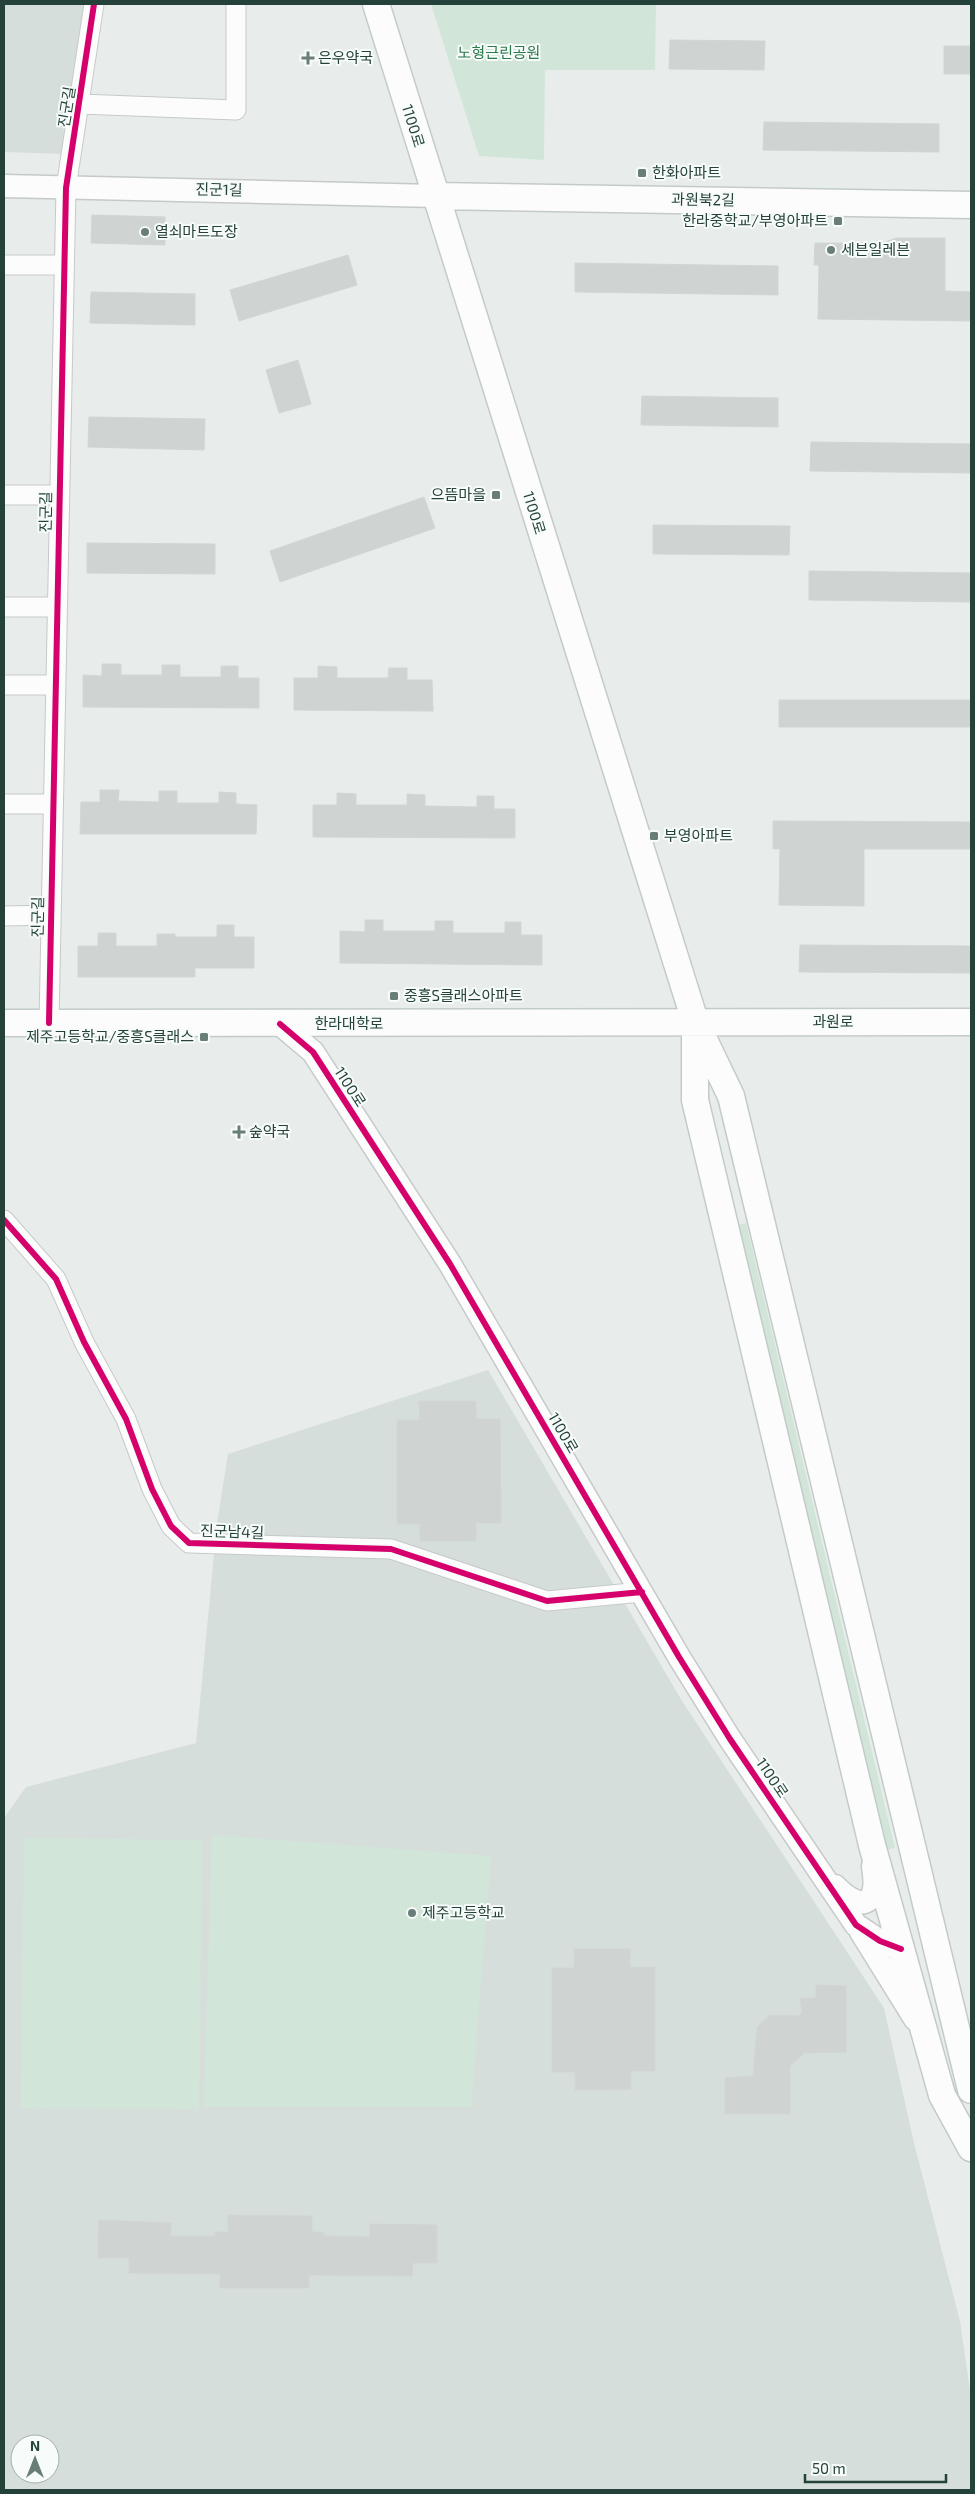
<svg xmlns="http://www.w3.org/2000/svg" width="975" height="2494" font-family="'Exo 2','Noto Sans KR',sans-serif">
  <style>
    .built { fill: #d6dedb; fill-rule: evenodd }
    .green { fill: #d1e6d8 }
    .building { fill: #cfd4d2; stroke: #d1d6d4 }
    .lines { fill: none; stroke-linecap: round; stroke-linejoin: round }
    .minor-casing { stroke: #c5cac8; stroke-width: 21 }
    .tertiary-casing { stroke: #c5cac8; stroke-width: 25 }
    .secondary-casing { stroke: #c3cbc8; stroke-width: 29 }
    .minor { stroke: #fcfcfc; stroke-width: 19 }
    .tertiary { stroke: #fcfcfc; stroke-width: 22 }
    .secondary { stroke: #fcfcfc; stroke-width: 26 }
    .cycleway-casing { stroke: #f7fbf9; stroke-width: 9 }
    .cycleway { stroke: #d6006c; stroke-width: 6 }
    .poi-dot { fill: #697e78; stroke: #f7fbf9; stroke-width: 2 }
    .labels { text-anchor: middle; stroke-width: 4; stroke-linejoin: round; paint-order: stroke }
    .park-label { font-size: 15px; fill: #2d7a4b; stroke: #f7fbf9 }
    .poi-label { font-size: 15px; fill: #24423a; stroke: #f7fbf9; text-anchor: start }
    .street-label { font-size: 15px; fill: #24423a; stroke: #f7fbf9 }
  </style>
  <rect width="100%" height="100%" fill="#e8edeb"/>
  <path class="built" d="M 4,4 L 88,4 L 66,154 L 4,152 Z
    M 488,1370 L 682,1701 L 884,2008 L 914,2143 L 960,2321 L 971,2397 L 971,2490 L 4,2490 L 4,1818 L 26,1787 L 196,1743 L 217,1523 L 228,1454 ZM 20,2444 L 50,2444 L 50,2474 L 20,2474 Z"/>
  <path class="green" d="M 431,4 L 656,4 L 655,70 L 545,70 L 544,160 L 479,156 Z
    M 746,1223 L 895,1848 L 885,1850 L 737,1225 Z
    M 212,1835 L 491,1856 L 471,2107 L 204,2107 Z
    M 24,1838 L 202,1840 L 199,2109 L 21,2108 Z"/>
  <path class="building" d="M 670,40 L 765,41 L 764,70 L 669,69 Z
    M 944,46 L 971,46 L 971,74 L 944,74 Z
    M 764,122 L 939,124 L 939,152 L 763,150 Z
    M 92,215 L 165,217 L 165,245 L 91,243 Z
    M 896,238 L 945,238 L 945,291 L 971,292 L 971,321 L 818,319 L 819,265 L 814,265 L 815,243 L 883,243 Z
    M 348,255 L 357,285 L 239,321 L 230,290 Z
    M 575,263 L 778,266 L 778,295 L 575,292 Z
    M 91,292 L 195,294 L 195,325 L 90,323 Z
    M 298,360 L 311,404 L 279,413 L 266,370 Z
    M 642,396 L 778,398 L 778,427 L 641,425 Z
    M 89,417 L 205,419 L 204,450 L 88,447 Z
    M 811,442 L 971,444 L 971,473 L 810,471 Z
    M 424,497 L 435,528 L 280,582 L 270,551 Z
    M 653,525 L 790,526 L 789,555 L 653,554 Z
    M 87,543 L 215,544 L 215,574 L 87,573 Z
    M 809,571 L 971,573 L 971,602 L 809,600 Z
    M 102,664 L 121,664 L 121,675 L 162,675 L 162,665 L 180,665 L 180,677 L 221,677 L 221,666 L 238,666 L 238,678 L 259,678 L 259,708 L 83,707 L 83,675 L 102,676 Z
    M 318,666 L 337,667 L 337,678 L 388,678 L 389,668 L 407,668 L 407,680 L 432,680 L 433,711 L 294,710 L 294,678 L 318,678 Z
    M 779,700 L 971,700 L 971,727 L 779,727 Z
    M 100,790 L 119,790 L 118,801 L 159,802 L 159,791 L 177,791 L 177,803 L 219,803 L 219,792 L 236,793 L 236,804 L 257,805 L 256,834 L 80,834 L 81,802 L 100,802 Z
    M 337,793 L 356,794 L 356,805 L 407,805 L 407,794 L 425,795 L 425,806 L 477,807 L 477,796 L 494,796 L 494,809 L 515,809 L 515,838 L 313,837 L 313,805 L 337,805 Z
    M 773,821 L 971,822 L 971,849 L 864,849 L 864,906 L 779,905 L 780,849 L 773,849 Z
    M 365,920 L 383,920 L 383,931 L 435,931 L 435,921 L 453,921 L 453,933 L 505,933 L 505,922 L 521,922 L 521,935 L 542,935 L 542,965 L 340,963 L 340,931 L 365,932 Z
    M 217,925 L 234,925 L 234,937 L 254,937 L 254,968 L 195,968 L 195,977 L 78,977 L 78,946 L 98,946 L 98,933 L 116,933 L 116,946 L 157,946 L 157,934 L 175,934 L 175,937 L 217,937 Z
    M 800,945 L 971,946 L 971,973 L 799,972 Z
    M 419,1401 L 476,1401 L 476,1419 L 500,1419 L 501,1523 L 476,1523 L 476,1541 L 420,1541 L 420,1524 L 397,1524 L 397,1420 L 420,1420 Z
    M 574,1949 L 630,1949 L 630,1967 L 655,1967 L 655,2071 L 631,2071 L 631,2089 L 575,2090 L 575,2072 L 552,2072 L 552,1968 L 574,1968 Z
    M 816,1985 L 846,1986 L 846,2052 L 804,2053 L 790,2066 L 790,2114 L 725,2114 L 725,2078 L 753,2076 L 757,2027 L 770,2015 L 799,2016 L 802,2013 L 800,1998 L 816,1998 Z
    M 228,2215 L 312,2216 L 312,2232 L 324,2232 L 324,2236 L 370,2237 L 370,2224 L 437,2225 L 437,2263 L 413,2263 L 412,2276 L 309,2275 L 309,2288 L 220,2288 L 220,2274 L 129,2273 L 129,2258 L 98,2258 L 99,2220 L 171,2223 L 171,2236 L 215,2236 L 215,2232 L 228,2232 Z"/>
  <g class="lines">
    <defs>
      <path id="minor" d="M 80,104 L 236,110 L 236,4
        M 4,265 L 63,265
        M 4,495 L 59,495
        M 4,607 L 57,607
        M 4,685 L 55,685
        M 4,804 L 53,804
        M 4,916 L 51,915
        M 49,1023 L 66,188 L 94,4
        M 4,1220 L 56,1279 L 84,1342 L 126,1419 L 152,1489 L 171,1526 L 189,1543 L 391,1549 L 547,1601 L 642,1592"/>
      <path id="tertiary" d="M 4,186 L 435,196
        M 280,1024 L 313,1052 L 450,1264 L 679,1657 L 730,1739 L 856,1925 L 880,1941 L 901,1949
        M 835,1886 C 843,1894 865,1914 873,1893 C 876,1885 874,1874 873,1866
        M 861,1932 L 915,2019"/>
      <path id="secondary" d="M 376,4 L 695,1021 L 731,1096 L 971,2090
        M 435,196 L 971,205
        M 4,1023 L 971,1022
        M 695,1030 L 695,1100 L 872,1845 L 942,2095 L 971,2148"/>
    </defs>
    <use href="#minor" class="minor-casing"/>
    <use href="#tertiary" class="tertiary-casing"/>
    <use href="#secondary" class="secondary-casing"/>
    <use href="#minor" class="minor"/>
    <use href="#tertiary" class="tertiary"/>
    <use href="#secondary" class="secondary"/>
    <defs>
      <path id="cycleway" d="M 49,1023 L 66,188 L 94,4
        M 280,1024 L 313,1052 L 450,1264 L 679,1657 L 730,1739 L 856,1925 L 880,1941 L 901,1949
        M 4,1220 L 56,1279 L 84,1342 L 126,1419 L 152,1489 L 171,1526 L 189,1543 L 391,1549 L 547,1601 L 642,1592"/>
    </defs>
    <use href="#cycleway" class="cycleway-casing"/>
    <use href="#cycleway" class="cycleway"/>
  </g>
  <g class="poi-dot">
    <path d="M305.5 50.5h5v5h5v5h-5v5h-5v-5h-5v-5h5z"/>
    <rect x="637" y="168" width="10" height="10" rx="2.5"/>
    <rect x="833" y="216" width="10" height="10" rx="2.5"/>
    <circle cx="145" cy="232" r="5"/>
    <circle cx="831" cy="250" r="5"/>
    <rect x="491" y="490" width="10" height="10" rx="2.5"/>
    <rect x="649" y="831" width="10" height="10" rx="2.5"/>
    <rect x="389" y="991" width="10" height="10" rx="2.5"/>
    <rect x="199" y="1032" width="10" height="10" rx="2.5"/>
    <path d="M236.5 1124.5h5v5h5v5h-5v5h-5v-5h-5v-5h5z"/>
    <circle cx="412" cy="1913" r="5"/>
  </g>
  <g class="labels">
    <g class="park-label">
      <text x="499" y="58">노형근린공원</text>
    </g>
    <g class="poi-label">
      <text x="318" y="63">은우약국</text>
      <text x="652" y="178">한화아파트</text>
      <text x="828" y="226" text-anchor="end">한라중학교/부영아파트</text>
      <text x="155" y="237">열쇠마트도장</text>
      <text x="841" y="255">세븐일레븐</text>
      <text x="486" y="500" text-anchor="end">으뜸마을</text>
      <text x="664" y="841">부영아파트</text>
      <text x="404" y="1001">중흥S클래스아파트</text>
      <text x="194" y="1042" text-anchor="end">제주고등학교/중흥S클래스</text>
      <text x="249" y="1137">숲약국</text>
      <text x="422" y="1918">제주고등학교</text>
    </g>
    <g class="street-label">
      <text transform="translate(67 107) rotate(-81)" y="5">진군길</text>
      <text transform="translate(413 126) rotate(73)" y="5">1100로</text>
      <text transform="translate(219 190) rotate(1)" y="5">진군1길</text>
      <text transform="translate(703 200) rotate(1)" y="5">과원북2길</text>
      <text transform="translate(46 512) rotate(-89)" y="5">진군길</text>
      <text transform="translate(534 513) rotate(73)" y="5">1100로</text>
      <text transform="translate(38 917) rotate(-89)" y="5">진군길</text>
      <text x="833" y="1027">과원로</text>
      <text x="349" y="1029">한라대학로</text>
      <text transform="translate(350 1087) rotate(57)" y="5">1100로</text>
      <text transform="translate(563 1433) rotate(60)" y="5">1100로</text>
      <text transform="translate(232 1532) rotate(2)" y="5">진군남4길</text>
      <text transform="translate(772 1778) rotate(56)" y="5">1100로</text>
    </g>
  </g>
  <rect width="975" height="2494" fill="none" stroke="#24423a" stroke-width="10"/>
  <g transform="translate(35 2459)"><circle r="24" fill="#f7fbf9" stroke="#a3b1ad"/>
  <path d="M0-4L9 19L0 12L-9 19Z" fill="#697e78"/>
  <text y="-8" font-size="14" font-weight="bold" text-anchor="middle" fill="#24423a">N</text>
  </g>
  <path d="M805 2474v8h141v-8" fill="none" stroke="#24423a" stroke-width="2.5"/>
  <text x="812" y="2474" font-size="15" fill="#24423a" stroke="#f7fbf9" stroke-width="4" paint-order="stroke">50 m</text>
</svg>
